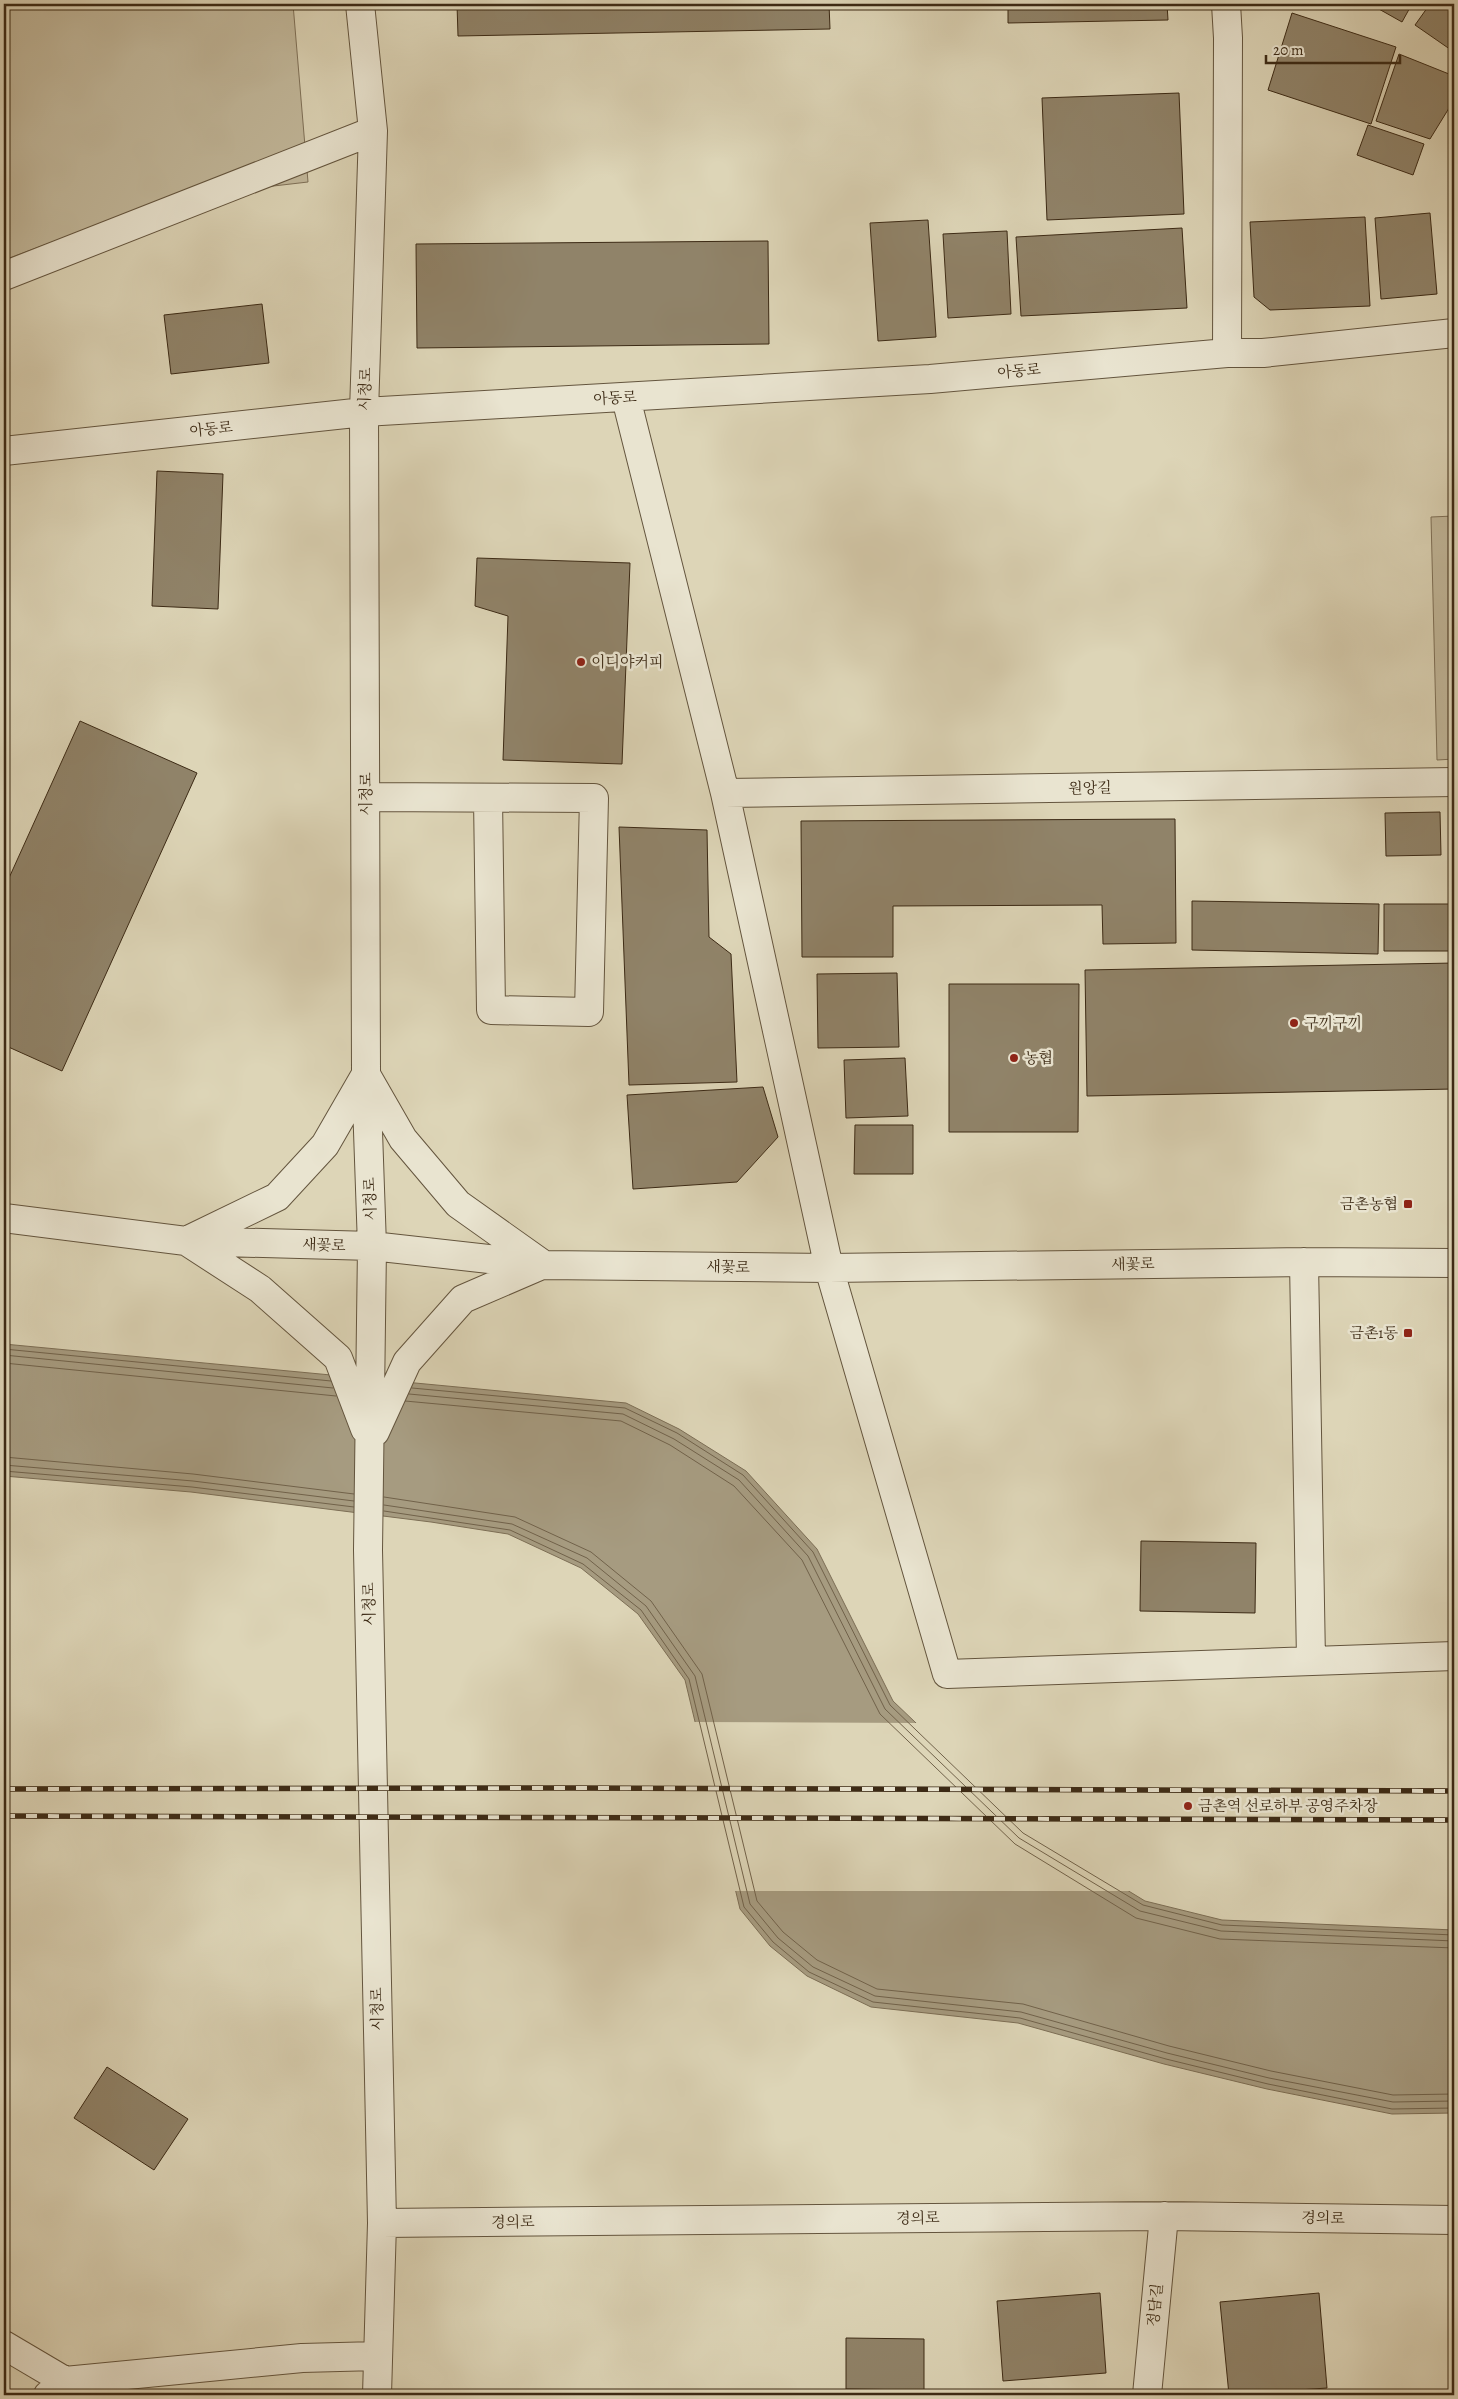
<svg xmlns="http://www.w3.org/2000/svg" width="1458" height="2399" font-family="Alegreya,'Noto Serif KR',serif">
  <style>
    .green { fill: #c2b89b; stroke: #7f7158 }
    .water { fill: #a69b80; stroke: #7c6e55 }
    .pier { fill: #ddd5b7 }
    .lines { fill: none; stroke-linecap: round; stroke-linejoin: round }
    .shore { stroke: #71624a; stroke-width: 1 }
    .building { fill: #908369; stroke: #3c2a15 }
    .minor-casing { stroke: #64553e; stroke-width: 30 }
    .minor { stroke: #e9e4d0; stroke-width: 28 }
    .rail-casing { stroke: #3c2a15; stroke-width: 5.5 }
    .rail { stroke: #e9e4d0; stroke-width: 4; stroke-dasharray: 11; stroke-linecap: butt }
    .poi-dot { fill: #8f2418; stroke: #e9e4d0; stroke-width: 2 }
    .labels { text-anchor: middle; stroke-width: 5; stroke-linejoin: round; paint-order: stroke }
    .street-label { font-size: 15px; fill: #3c2a15; stroke: #e9e4d0 }
    .poi-label { font-size: 15px; fill: #3c2a15; stroke: #e9e4d0; text-anchor: start }
  </style>
  <rect width="100%" height="100%" fill="#ddd5b7"/>
  <filter id="stains"><feTurbulence type="fractalNoise" baseFrequency=".004" numOctaves="4"/><feColorMatrix values="0 0 0 0 .2 0 0 0 0 .09 0 0 0 0 .02 0 0 0 .5 -.17"/></filter>
  <radialGradient id="worn" r=".72"><stop offset=".6" stop-color="#630" stop-opacity="0"/><stop offset="1" stop-color="#630" stop-opacity=".3"/></radialGradient>
  <path class="green" d="M 4,4 L 293,4 L 308,182 L 170,198 L 4,260 Z
    M 1454,516 L 1454,759 L 1437,760 L 1431,517 Z"/>
  <path class="water" d="M 4,1344 L 626,1403 L 679,1429 L 746,1471 L 817,1549 L 893,1701 L 1027,1829 L 1145,1901 L 1222,1920 L 1454,1930 L 1454,2113 L 1392,2114 L 1267,2089 L 1164,2064 L 1018,2023 L 871,2007 L 807,1976 L 770,1946 L 740,1909 L 685,1680 L 638,1614 L 581,1568 L 508,1534 L 431,1522 L 191,1492 L 4,1476 Z"/>
  <path class="pier" d="M 692,1722 L 919,1723 L 1028,1827 L 1133,1891 L 733,1891 Z"/>
  <g class="lines">
    <path class="shore" d="M 4,1349 L 331,1381
      M 4,1355 L 333,1388
      M 4,1363 L 336,1396
      M 412,1388 L 625,1408 L 677,1433 L 743,1475 L 813,1552 L 890,1705 L 1023,1833 L 1143,1905 L 1222,1925 L 1454,1935
      M 409,1394 L 623,1414 L 674,1439 L 739,1480 L 808,1556 L 885,1709 L 1019,1838 L 1140,1911 L 1221,1931 L 1454,1941
      M 405,1401 L 621,1421 L 670,1445 L 734,1486 L 802,1560 L 880,1714 L 1015,1844 L 1136,1918 L 1220,1939 L 1454,1948
      M 4,1457 L 193,1474 L 354,1494
      M 4,1465 L 193,1481 L 354,1501
      M 4,1471 L 192,1487 L 354,1507
      M 384,1497 L 515,1517 L 591,1552 L 651,1601 L 702,1674 L 757,1901 L 783,1932 L 817,1960 L 877,1989 L 1023,2004 L 1169,2046 L 1271,2071 L 1393,2095 L 1454,2094
      M 384,1505 L 512,1524 L 587,1558 L 646,1606 L 695,1676 L 750,1904 L 778,1938 L 813,1967 L 875,1996 L 1021,2012 L 1167,2053 L 1269,2078 L 1393,2102 L 1454,2101
      M 384,1511 L 510,1530 L 583,1564 L 641,1610 L 689,1679 L 744,1907 L 773,1942 L 809,1972 L 873,2002 L 1020,2018 L 1166,2059 L 1268,2084 L 1392,2109 L 1454,2108"/>
  </g>
  <path class="building" d="M 457,4 L 829,4 L 830,29 L 458,36 Z
    M 1008,4 L 1167,4 L 1168,20 L 1008,23 Z
    M 1370,4 L 1412,4 L 1402,22 Z
    M 1430,4 L 1454,4 L 1454,52 L 1415,25 Z
    M 1292,13 L 1396,47 L 1371,124 L 1268,90 Z
    M 1399,54 L 1454,76 L 1454,100 L 1430,139 L 1376,121 Z
    M 1179,93 L 1184,214 L 1047,220 L 1042,98 Z
    M 1368,125 L 1424,144 L 1413,175 L 1357,155 Z
    M 1430,213 L 1437,294 L 1381,299 L 1375,218 Z
    M 1365,217 L 1370,306 L 1270,310 L 1254,297 L 1250,222 Z
    M 928,220 L 936,337 L 878,341 L 870,223 Z
    M 1182,228 L 1187,308 L 1021,316 L 1016,237 Z
    M 1007,231 L 1011,314 L 948,318 L 943,234 Z
    M 768,241 L 769,344 L 417,348 L 416,244 Z
    M 262,304 L 269,363 L 171,374 L 164,315 Z
    M 157,471 L 223,474 L 218,609 L 152,606 Z
    M 477,558 L 630,563 L 622,764 L 503,760 L 508,616 L 475,606 Z
    M 80,721 L 197,773 L 62,1071 L 4,1045 L 4,889 Z
    M 1440,812 L 1441,855 L 1386,856 L 1385,813 Z
    M 1175,819 L 1176,943 L 1103,944 L 1102,905 L 893,906 L 893,957 L 802,957 L 801,821 Z
    M 619,827 L 707,830 L 709,937 L 731,954 L 737,1082 L 629,1085 Z
    M 1192,901 L 1379,904 L 1378,954 L 1192,950 Z
    M 1384,904 L 1454,904 L 1454,951 L 1384,951 Z
    M 1454,963 L 1454,1089 L 1087,1096 L 1085,970 Z
    M 897,973 L 899,1047 L 818,1048 L 817,974 Z
    M 949,984 L 1079,984 L 1078,1132 L 949,1132 Z
    M 905,1058 L 908,1116 L 846,1118 L 844,1060 Z
    M 763,1087 L 778,1137 L 737,1182 L 633,1189 L 627,1095 Z
    M 855,1125 L 913,1125 L 913,1174 L 854,1174 Z
    M 1141,1541 L 1256,1543 L 1255,1613 L 1140,1611 Z
    M 107,2067 L 188,2119 L 154,2170 L 74,2118 Z
    M 1100,2293 L 1106,2373 L 1003,2381 L 997,2301 Z
    M 1319,2293 L 1327,2388 L 1229,2395 L 1220,2302 Z
    M 846,2338 L 924,2339 L 924,2390 L 846,2389 Z"/>
  <g class="lines">
    <defs>
      <path id="minor" d="M 360,4 L 373,131 L 364,412 L 366,1074 L 372,1246 L 368,1550 L 382,2223 L 377,2395
        M 4,276 L 373,131
        M 1227,353 L 1263,353 L 1454,333
        M 626,398 L 725,793 L 829,1268 L 947,1674 L 1454,1656
        M 4,451 L 364,412 L 930,379 L 1227,353 L 1228,38 L 1226,4
        M 725,793 L 1454,782
        M 366,797 L 594,798 L 589,1012 L 491,1010 L 488,798
        M 368,1078 L 403,1139 L 458,1204 L 541,1263
        M 4,1218 L 186,1241 L 372,1246 L 543,1265 L 829,1268 L 1304,1262 L 1454,1263
        M 190,1239 L 277,1197 L 325,1145 L 366,1074
        M 186,1241 L 260,1289 L 338,1358 L 365,1429
        M 1304,1262 L 1311,1660
        M 375,1432 L 407,1362 L 463,1299 L 542,1265
        M 382,2223 L 1164,2216 L 1454,2220
        M 4,2345 L 65,2381
        M 48,2395 L 65,2381 L 302,2358 L 377,2356
        M 1147,2395 L 1164,2216"/>
    </defs>
    <use href="#minor" class="minor-casing"/>
    <use href="#minor" class="minor"/>
    <defs>
      <path id="rail" d="M 4,1789 L 573,1788 L 1454,1791
        M 4,1816 L 1454,1820"/>
    </defs>
    <use href="#rail" class="rail-casing"/>
    <use href="#rail" class="rail"/>
  </g>
  <g class="poi-dot">
    <circle cx="581" cy="662" r="5"/>
    <circle cx="1294" cy="1023" r="5"/>
    <circle cx="1014" cy="1058" r="5"/>
    <rect x="1403" y="1199" width="10" height="10" rx="2.5"/>
    <rect x="1403" y="1328" width="10" height="10" rx="2.5"/>
    <circle cx="1188" cy="1806" r="5"/>
  </g>
  <g class="labels">
    <g class="street-label">
      <text transform="translate(1019 371) rotate(-5)" y="5">아동로</text>
      <text transform="translate(365 389) rotate(-88)" y="5">시청로</text>
      <text transform="translate(615 398) rotate(-3)" y="5">아동로</text>
      <text transform="translate(211 429) rotate(-6)" y="5">아동로</text>
      <text transform="translate(1090 788) rotate(-1)" y="5">원앙길</text>
      <text transform="translate(366 794) rotate(-90)" y="5">시청로</text>
      <text transform="translate(370 1199) rotate(-92)" y="5">시청로</text>
      <text transform="translate(324 1245) rotate(2)" y="5">새꽃로</text>
      <text transform="translate(1133 1264) rotate(-1)" y="5">새꽃로</text>
      <text transform="translate(728 1267) rotate(1)" y="5">새꽃로</text>
      <text transform="translate(369 1604) rotate(-91)" y="5">시청로</text>
      <text transform="translate(377 2009) rotate(-91)" y="5">시청로</text>
      <text transform="translate(918 2218) rotate(-1)" y="5">경의로</text>
      <text transform="translate(1323 2218) rotate(1)" y="5">경의로</text>
      <text transform="translate(513 2222) rotate(-1)" y="5">경의로</text>
      <text transform="translate(1155 2305) rotate(-84)" y="5">정담길</text>
    </g>
    <g class="poi-label">
      <text x="591" y="667">이디야커피</text>
      <text x="1304" y="1028">구끼구끼</text>
      <text x="1024" y="1063">농협</text>
      <text x="1398" y="1209" text-anchor="end">금촌농협</text>
      <text x="1398" y="1338" text-anchor="end">금촌1동</text>
      <text x="1198" y="1811">금촌역 선로하부 공영주차장</text>
    </g>
  </g>
  <rect width="1458" height="2399" fill="none" stroke="#ddd5b7" stroke-width="20"/>
  <rect x="5" y="5" width="1448" height="2389" fill="none" stroke="#3c2a15" stroke-width="2.5"/>
  <rect x="10" y="10" width="1438" height="2379" fill="none" stroke="#3c2a15"/>
  <path d="M1266 55v8h134v-8" fill="none" stroke="#3c2a15" stroke-width="2.5"/>
  <text x="1273" y="55" font-size="15" fill="#3c2a15" stroke="#e9e4d0" stroke-width="4" paint-order="stroke">20 m</text>
  <rect width="100%" height="100%" filter="url(#stains)"/>
  <rect width="100%" height="100%" fill="url(#worn)"/>
</svg>
